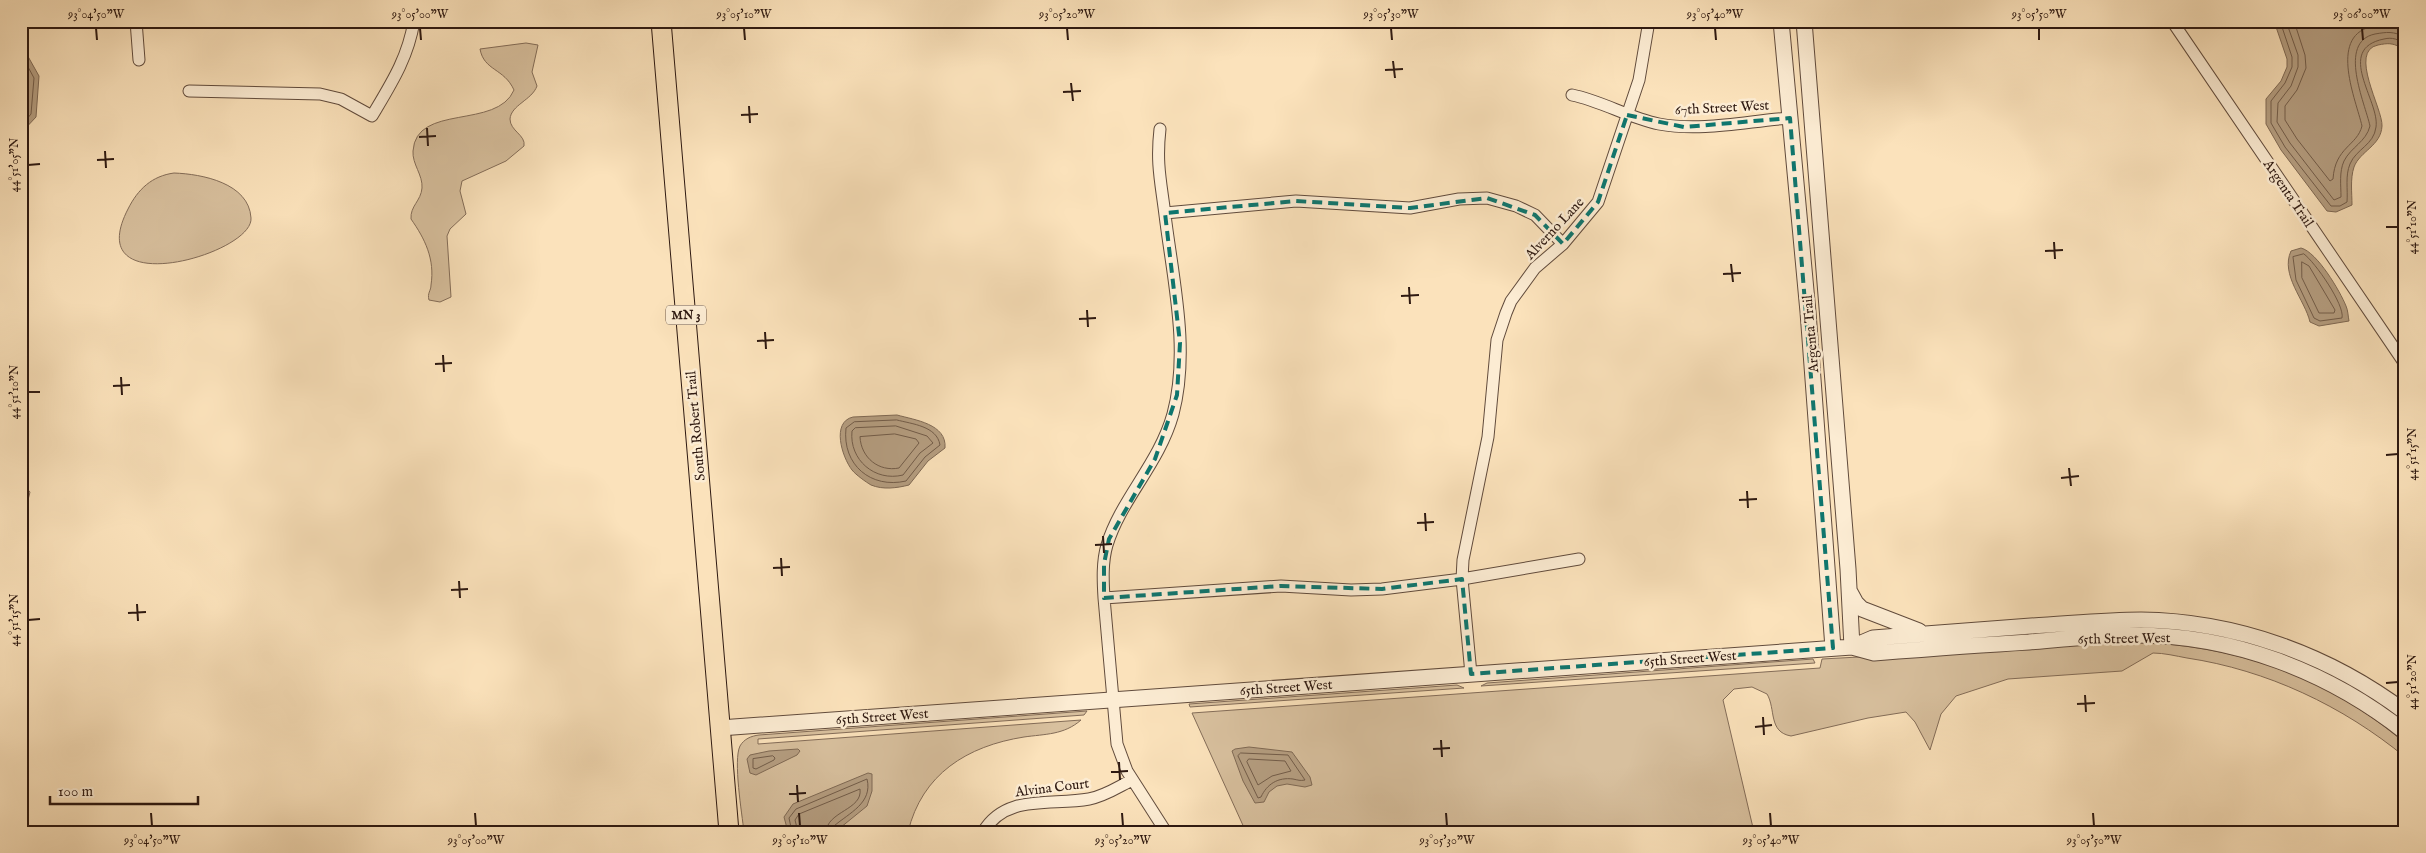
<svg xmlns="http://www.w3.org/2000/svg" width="2426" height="853" font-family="'IM FELL English',serif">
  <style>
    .green { fill: #d8c09e; stroke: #836c58 }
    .water { fill: #b59e81; stroke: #7f6954 }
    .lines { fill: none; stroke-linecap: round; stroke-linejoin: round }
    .shore { stroke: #725c49; stroke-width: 1 }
    .minor-casing { stroke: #614b3c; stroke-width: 13 }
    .tertiary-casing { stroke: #614b3c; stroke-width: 17 }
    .primary-casing { stroke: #2e1911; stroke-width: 21 }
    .minor { stroke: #fcecd3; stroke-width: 11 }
    .tertiary { stroke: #fcecd3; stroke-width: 15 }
    .primary { stroke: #fbe2bb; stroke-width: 19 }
    .marked { fill: none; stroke: #0f766e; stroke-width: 4; stroke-dasharray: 10 6; stroke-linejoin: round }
    .ticks { fill: none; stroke: #2e1911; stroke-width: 2 }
    .labels { text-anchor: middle; stroke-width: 5; stroke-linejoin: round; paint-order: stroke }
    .shield { fill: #fcecd3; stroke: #6c584b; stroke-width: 1 }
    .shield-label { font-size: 12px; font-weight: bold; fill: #2e1911 }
    .street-label { font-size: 14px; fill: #2e1911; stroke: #fcecd3 }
    .neatline { fill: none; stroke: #2e1911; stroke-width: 2 }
    .ticks-label { font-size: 12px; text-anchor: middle; fill: #2e1911 }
  </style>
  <rect width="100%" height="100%" fill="#fbe2bb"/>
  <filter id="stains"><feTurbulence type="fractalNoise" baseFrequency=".004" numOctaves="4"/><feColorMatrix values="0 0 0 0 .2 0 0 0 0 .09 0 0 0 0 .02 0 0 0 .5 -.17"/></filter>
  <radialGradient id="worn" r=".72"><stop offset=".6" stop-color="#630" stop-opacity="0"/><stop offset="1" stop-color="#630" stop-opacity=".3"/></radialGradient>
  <path class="green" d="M 526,43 L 538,45 L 532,72 L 537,86 C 532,100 511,105 510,119 C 510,131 526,135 524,146 L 506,161 L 462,181 L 460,191 L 466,214 L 450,229 L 447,236 L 451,297 L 440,302 L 429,300 C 427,293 431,291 431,285 C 435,259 425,239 411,219 C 410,206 421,201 422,188 C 423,175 412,164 413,151 C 416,103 497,130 514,90 C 504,68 484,71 480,49 Z
    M 174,173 C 202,174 249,183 251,218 C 254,254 79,304 128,209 C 138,189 152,176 174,173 Z
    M 21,482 L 30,492 L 26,508 L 21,515 Z
    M 2137,642 C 2239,646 2327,677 2405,743 L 2405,757 C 2343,706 2267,670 2187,658 C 2176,656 2164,653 2153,653 L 2122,671 L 2008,679 L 1956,696 L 1941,714 L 1930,750 L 1915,722 L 1906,712 L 1868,718 L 1791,736 C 1768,732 1776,709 1767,694 L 1752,687 L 1734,689 L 1723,700 L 1754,832 L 1339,832 L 1323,827 L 1308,832 L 1246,832 L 1192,713 L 1820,668 L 1822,659 Z
    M 1813,659 L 1815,663 L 1481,686 L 1487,683 Z
    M 1457,685 L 1464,688 L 1190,707 L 1189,704 Z
    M 1087,711 L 1084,715 L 758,739 L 758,744 L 1081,720 C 1064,735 1045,734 1024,737 C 967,746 922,774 908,832 L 744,832 C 742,814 733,760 740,746 C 744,739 751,736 759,735 Z"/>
  <path class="water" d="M 2274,21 L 2405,21 L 2405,69 L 2402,70 L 2403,54 L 2400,47 C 2392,43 2388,43 2378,45 C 2348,51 2383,109 2382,126 C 2381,146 2360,151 2354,167 C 2350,179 2352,193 2352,205 L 2336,212 L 2327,211 L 2281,150 L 2266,124 L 2266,99 L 2281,81 L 2287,67 L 2287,59 Z
    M 21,44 L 39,76 L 36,117 L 21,133 Z
    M 2301,248 C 2317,252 2340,291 2346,306 C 2348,310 2348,316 2349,321 L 2319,326 L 2310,322 C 2305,300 2280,275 2291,251 Z
    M 897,415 C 915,420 947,424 945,448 L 928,461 L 909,485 C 897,488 883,490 871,485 C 866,482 856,475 852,470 C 842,457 831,422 853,417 Z
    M 1249,747 L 1292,752 L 1310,777 L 1312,785 L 1305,787 L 1287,784 L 1277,786 L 1269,792 L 1264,802 L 1255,803 L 1243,781 L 1232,751 L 1235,749 Z
    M 798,749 L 800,751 L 797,755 L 756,775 L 750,773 L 747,759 L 750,755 L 769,751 Z
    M 868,773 L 872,774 L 872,791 L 867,806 L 835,832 L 788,832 L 784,817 L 793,804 Z"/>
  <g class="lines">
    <path class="shore" d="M 2280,21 L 2292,57 L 2292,67 L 2285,83 L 2271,101 L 2271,123 L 2285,147 L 2331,206 L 2340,206 L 2347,202 C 2348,189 2345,176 2350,164 C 2356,149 2374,145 2376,127 C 2380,101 2334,49 2384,39 C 2392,37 2399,39 2405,45
      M 2286,21 L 2298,55 L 2298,67 L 2291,86 L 2278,103 L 2277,122 L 2290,143 L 2334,200 L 2341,197 C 2341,185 2339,172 2344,161 C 2351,147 2366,142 2370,126 C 2365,103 2337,42 2375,34 C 2387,32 2393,31 2405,37
      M 2294,21 L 2305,55 L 2306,68 L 2297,90 L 2285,106 L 2285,120 L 2297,139 L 2330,181 L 2333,179 C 2335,147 2357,146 2362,126 C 2356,100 2329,38 2370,27 C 2383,24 2393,23 2405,28
      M 21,54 L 34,78 L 31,114 L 21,126
      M 21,67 L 28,79 L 25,112 L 21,116
      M 2304,254 C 2315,262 2345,305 2342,318 L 2320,321 L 2314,318 L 2296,280 L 2293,257 Z
      M 2302,262 L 2309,266 L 2335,310 L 2334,313 L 2319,313 L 2302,278 Z
      M 897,420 C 912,424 937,426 940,445 L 925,457 L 906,481 C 871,489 842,465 846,428 L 854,422 Z
      M 896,426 L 927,436 L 933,443 L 920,453 L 903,475 C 875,482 849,460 852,431 L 855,428 Z
      M 895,434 L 916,439 L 919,443 L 899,468 C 879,472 861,458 860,437 Z
      M 1241,753 L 1288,755 L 1305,780 C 1300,781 1298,780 1293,779 C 1278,777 1267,784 1261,797 L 1258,798 L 1238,756 Z
      M 773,756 L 775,758 L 774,760 L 756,769 L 753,768 L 753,759 Z
      M 1249,759 L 1285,761 L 1291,771 L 1272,776 L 1258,785 L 1247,762 Z
      M 792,832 L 789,818 L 796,809 L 867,779 C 873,803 849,813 834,826 L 832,832
      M 798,832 L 795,820 L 799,814 L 860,789 C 863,810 827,811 826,832"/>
    <defs>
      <path id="minor" d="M 136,21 L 139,60
        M 2172,21 L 2405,364
        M 189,91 L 320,94 L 341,99 L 372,116 C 391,84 408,58 414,21
        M 1572,95 C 1602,101 1629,118 1659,124 C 1702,132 1747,121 1790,118
        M 1160,129 C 1156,164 1161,182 1165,215 C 1173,280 1190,350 1173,414 C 1159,464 1121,499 1107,545 C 1102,562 1103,581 1104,598 L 1281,586 L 1351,590 L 1382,589 L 1462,579 L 1579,559
        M 1165,213 L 1296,201 L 1410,208 L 1459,199 L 1487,198 L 1516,206 L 1535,215 L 1563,244
        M 1104,598 L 1117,744 L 1127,771 L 1166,832
        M 1471,674 L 1462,579 L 1463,560 L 1488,437 L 1497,340 L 1506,313 L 1511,301 L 1535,268 L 1563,244 L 1598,202 L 1639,80 L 1649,21
        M 983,832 C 1006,793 1052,806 1089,799 C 1105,796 1118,787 1132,780"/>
      <path id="tertiary" d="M 1781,21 L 1808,312 L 1833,648
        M 1804,21 L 1848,569 L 1852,647
        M 1850,592 L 1856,603 L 1862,609 L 1919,631
        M 1852,647 L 1874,653 C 1925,649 1977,645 2029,642 C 2064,639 2100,635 2135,635 C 2233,635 2328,671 2405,732
        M 720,728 L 1852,647 L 1873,638 C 1925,634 1978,630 2031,626 C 2068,624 2105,620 2141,620 C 2236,621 2329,655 2405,712"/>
      <path id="primary" d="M 661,21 L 729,832"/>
    </defs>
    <use href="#minor" class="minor-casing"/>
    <use href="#tertiary" class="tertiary-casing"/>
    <use href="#primary" class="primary-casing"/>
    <use href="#minor" class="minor"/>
    <use href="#tertiary" class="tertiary"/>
    <use href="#primary" class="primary"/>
  </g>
  <path class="marked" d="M 1627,115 L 1684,127 L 1790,118 L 1833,648 L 1471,674 L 1462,579 L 1382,589 L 1281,586 L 1104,598 L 1104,564 L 1109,539 L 1155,459 L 1177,395 L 1180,343 L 1165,213 L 1296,201 L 1410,208 L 1487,198 L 1535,215 L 1563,244 L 1598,202 Z"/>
  <path class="ticks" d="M 96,28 L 97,40M 420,28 L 421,40M 744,28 L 745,40M 1067,28 L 1068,40M 1391,28 L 1392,40M 1715,28 L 1716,40M 2039,28 L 2039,40M 2362,28 L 2363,40M 1393,61 L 1395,78M 1385,70 L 1403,69M 1071,83 L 1073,101M 1063,92 L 1081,91M 749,106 L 750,123M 741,115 L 758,114M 427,128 L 428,146M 419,137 L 436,136M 105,151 L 106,168M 97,160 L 114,159M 28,165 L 40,164M 2386,227 L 2398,227M 2054,242 L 2055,259M 2045,251 L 2063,250M 1731,264 L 1733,282M 1723,274 L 1741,273M 1409,287 L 1410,304M 1401,296 L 1419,295M 1087,310 L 1088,327M 1079,319 L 1096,318M 765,332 L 766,349M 757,341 L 774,340M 443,355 L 444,372M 435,364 L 452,363M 121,377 L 122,395M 113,386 L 130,385M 28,392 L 40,392M 2386,455 L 2398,454M 2069,468 L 2071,486M 2061,478 L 2079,476M 1747,491 L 1748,508M 1739,500 L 1757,499M 1425,513 L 1426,531M 1417,523 L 1434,522M 1103,536 L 1104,553M 1095,545 L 1112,544M 781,558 L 782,576M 773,568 L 790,567M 459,581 L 460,598M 451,590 L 468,589M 137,604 L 138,621M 128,613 L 146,612M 28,620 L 40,619M 2386,683 L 2398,682M 2085,695 L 2086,712M 2077,704 L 2095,703M 1763,717 L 1764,735M 1755,727 L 1772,725M 1441,740 L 1442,757M 1433,749 L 1450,748M 1119,762 L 1120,780M 1111,772 L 1128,771M 797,785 L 798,802M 789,794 L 806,793M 151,813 L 152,826M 475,813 L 476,826M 799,813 L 800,826M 1122,813 L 1123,826M 1446,813 L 1447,826M 1770,813 L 1771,826M 2093,813 L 2094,826"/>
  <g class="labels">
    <rect class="shield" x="666" y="305.5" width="40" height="19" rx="4"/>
    <g class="shield-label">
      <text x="686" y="319">MN 3</text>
    </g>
    <g class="street-label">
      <text transform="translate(1722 107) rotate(-3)" y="5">67th Street West</text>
      <text transform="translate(2289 193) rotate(56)" y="5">Argenta Trail</text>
      <text transform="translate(1554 228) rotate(-47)" y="5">Alverno Lane</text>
      <text transform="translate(1810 334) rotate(-95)" y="5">Argenta Trail</text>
      <text transform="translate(695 426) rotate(-95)" y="5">South Robert Trail</text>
      <text transform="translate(2124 638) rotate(-1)" y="5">65th Street West</text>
      <text transform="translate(1690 658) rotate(-4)" y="5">65th Street West</text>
      <text transform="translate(1286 687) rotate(-4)" y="5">65th Street West</text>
      <text transform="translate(882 716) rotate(-4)" y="5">65th Street West</text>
      <text transform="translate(1052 787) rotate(-7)" y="5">Alvina Court</text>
    </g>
  </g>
  <rect width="2426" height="853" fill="none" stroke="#fbe2bb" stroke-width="55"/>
  <path d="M50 796v8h148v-8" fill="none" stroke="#2e1911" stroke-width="2.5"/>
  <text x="58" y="796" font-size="15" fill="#2e1911" stroke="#fcecd3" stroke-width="4" paint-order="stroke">100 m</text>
  <rect x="28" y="28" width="2370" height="798" class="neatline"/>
  <g class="ticks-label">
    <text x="96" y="18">93°04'50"W</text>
    <text x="420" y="18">93°05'00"W</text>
    <text x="744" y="18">93°05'10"W</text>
    <text x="1067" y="18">93°05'20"W</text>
    <text x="1391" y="18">93°05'30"W</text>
    <text x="1715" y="18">93°05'40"W</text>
    <text x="2039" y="18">93°05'50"W</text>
    <text x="2362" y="18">93°06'00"W</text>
    <text transform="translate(14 165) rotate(-90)" y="4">44°51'05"N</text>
    <text transform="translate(2412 227) rotate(-90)" y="4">44°51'10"N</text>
    <text transform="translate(14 392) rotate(-90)" y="4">44°51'10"N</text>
    <text transform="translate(2412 454) rotate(-90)" y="4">44°51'15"N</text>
    <text transform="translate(14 620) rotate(-90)" y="4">44°51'15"N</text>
    <text transform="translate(2412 682) rotate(-90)" y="4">44°51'20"N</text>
    <text x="152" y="844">93°04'50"W</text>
    <text x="476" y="844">93°05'00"W</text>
    <text x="800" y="844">93°05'10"W</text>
    <text x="1123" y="844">93°05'20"W</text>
    <text x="1447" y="844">93°05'30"W</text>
    <text x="1771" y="844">93°05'40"W</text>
    <text x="2094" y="844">93°05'50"W</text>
  </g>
  <rect width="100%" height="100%" filter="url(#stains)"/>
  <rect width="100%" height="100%" fill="url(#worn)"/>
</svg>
